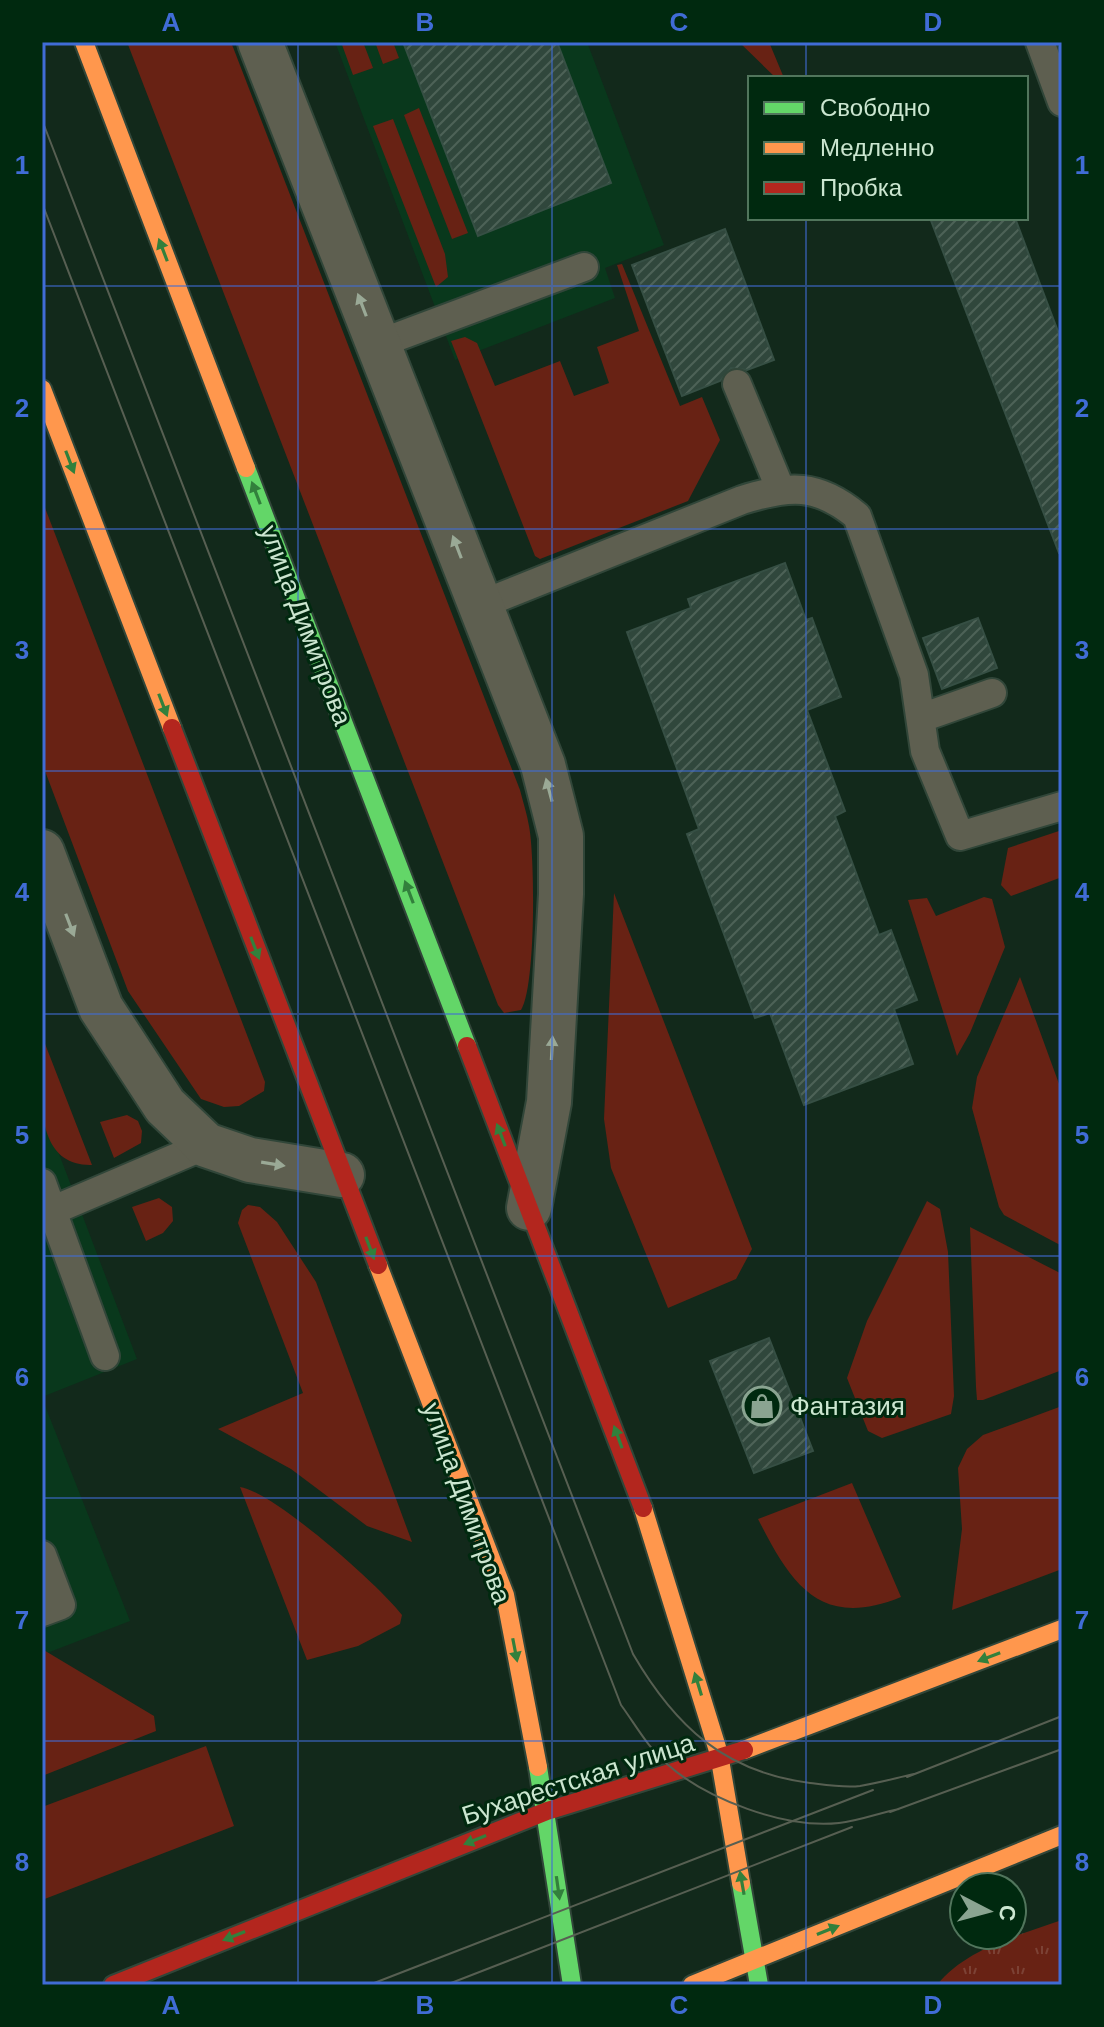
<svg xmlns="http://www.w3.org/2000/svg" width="1104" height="2027" font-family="Helvetica,sans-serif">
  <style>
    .built { fill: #09381c }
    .grass { fill: #682214 }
    .park { fill: url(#park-tufts) }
    .building { fill: url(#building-hatch); stroke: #364f44; stroke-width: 2 }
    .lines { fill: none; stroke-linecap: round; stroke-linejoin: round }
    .lane-casing { stroke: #314639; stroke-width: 32 }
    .street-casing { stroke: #314639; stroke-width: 48 }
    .fast-casing { stroke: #314639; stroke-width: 22 }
    .slow-casing { stroke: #314639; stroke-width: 22 }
    .jam-casing { stroke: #314639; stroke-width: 22 }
    .lane { stroke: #5e5f50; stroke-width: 28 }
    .street { stroke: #5e5f50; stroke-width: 44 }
    .fast { stroke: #63d668; stroke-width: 18 }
    .slow { stroke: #ff974d; stroke-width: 18 }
    .jam { stroke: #b3261e; stroke-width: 18 }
    .tram { stroke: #575f52; stroke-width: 2 }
    .oneway { fill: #32803c }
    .oneway2 { fill: #9aa996 }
    .grid { fill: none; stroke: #406cd6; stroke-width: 2; stroke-opacity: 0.55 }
    .labels { text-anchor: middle; stroke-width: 6; stroke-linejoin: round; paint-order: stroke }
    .street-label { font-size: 26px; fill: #cbe6d0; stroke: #00290f }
    .poi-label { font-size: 26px; fill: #cbe6d0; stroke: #00290f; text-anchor: start }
    .neatline { fill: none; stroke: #406cd6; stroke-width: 3 }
    .grid-label { font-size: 26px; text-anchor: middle; font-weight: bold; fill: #406cd6 }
  </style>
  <defs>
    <pattern id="park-tufts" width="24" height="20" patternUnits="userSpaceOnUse" patternTransform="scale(2)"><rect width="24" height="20" fill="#682214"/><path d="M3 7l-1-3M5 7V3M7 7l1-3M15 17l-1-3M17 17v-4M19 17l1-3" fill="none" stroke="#7c4235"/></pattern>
    <pattern id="building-hatch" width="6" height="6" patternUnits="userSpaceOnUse" patternTransform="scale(2)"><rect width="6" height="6" fill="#30473c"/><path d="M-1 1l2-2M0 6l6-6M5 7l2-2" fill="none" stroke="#4d6257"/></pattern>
  </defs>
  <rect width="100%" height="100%" fill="#12291b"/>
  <path class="built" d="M 335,42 L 587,42 L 664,245 L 605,268 L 615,298 L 455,360 Z
    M 42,1109 L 137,1359 L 42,1397 Z
    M 42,1398 L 130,1621 L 42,1655 Z"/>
  <path class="grass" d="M 127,42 L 231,42 L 520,790 C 523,802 527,814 529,826 C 535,856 536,987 521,1010 L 504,1013 L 498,1005 Z
    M 341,42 L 363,42 L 373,68 L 353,75 Z
    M 375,42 L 393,42 L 399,58 L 383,64 Z
    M 739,42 L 769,42 L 784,78 L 776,78 Z
    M 419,108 L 468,233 L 452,239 L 404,115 Z
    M 393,119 L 445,254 L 448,277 L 436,287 L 373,126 Z
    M 622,264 L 680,406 L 702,397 L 720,440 L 688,501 L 540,559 L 535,556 L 451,341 L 465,337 L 477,343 L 495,386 L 560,361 L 574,396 L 609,383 L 597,347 L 639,331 L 617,265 Z
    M 42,500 L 265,1082 L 264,1091 L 239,1106 L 224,1107 L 201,1099 L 128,991 L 42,763 Z
    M 1062,830 L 1062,877 L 1011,896 L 1001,885 L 1008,848 Z
    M 614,893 L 752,1249 L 736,1279 L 668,1308 L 611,1168 L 604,1119 Z
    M 984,897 L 992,899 L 1005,947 L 970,1033 L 957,1056 L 908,900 L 927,898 L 936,916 Z
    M 1020,977 L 1062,1092 L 1062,1246 L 1004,1215 L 999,1207 L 972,1108 L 977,1077 Z
    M 42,1036 L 92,1165 C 28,1167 42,1077 42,1036 Z
    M 127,1115 L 138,1121 L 142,1131 L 141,1143 L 114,1158 L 100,1122 Z
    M 159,1198 L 172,1207 L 173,1221 L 163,1233 L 146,1241 L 132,1207 Z
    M 927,1201 L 940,1209 L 948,1252 L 954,1396 L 951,1414 L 882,1438 L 868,1431 L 847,1378 L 867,1321 Z
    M 248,1205 L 260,1207 L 277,1222 L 316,1282 L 412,1542 L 367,1526 L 291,1469 L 218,1429 L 303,1393 L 238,1223 L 242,1210 Z
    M 970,1227 L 1062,1274 L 1062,1370 L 983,1400 L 977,1400 L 976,1387 Z
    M 1062,1406 L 1062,1569 L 952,1610 L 962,1529 L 958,1468 L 967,1449 L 983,1435 Z
    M 852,1483 L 901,1597 C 820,1630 791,1584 758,1519 Z
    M 240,1487 C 274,1492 380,1586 402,1615 L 400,1624 L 358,1646 L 307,1660 Z
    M 42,1649 L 154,1716 L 156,1731 L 42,1776 Z
    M 206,1746 L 234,1826 L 42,1900 L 42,1807 Z"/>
  <path class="park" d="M 1062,1920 L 1062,1985 L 937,1985 C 966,1949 1019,1935 1062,1920 Z"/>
  <path class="building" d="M 403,42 L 557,42 L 611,183 L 478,236 Z
    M 930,218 L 1015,218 L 1062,342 L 1062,552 L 1059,553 Z
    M 725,229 L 774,360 L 747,370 L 731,368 L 720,381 L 682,396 L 632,265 Z
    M 785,563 L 806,620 L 812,618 L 841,697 L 807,710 L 845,811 L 835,816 L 879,935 L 891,930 L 917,1000 L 894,1009 L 913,1064 L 804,1105 L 770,1013 L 755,1018 L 687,834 L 699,829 L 627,632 L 691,608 L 688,599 Z
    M 978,618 L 997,668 L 942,689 L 923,638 Z
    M 769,1338 L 813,1451 L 754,1473 L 710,1361 Z"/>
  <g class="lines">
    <defs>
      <path id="lane" d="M 1040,42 L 1062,102
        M 378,344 L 584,267
        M 737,384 L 780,488
        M 480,605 L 742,500 C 790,485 817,483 857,516 L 914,675 L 925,751 L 960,836 L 1062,806
        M 921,718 L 992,693
        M 42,1183 L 105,1356
        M 42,1215 L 206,1145
        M 42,1555 L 61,1605 L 42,1612"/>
      <path id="street" d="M 260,42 L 543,765 L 561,836 L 561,894 L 549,1102 L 529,1208
        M 42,852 L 101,1008 L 165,1106 L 206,1145 L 250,1160 L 342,1175"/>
      <path id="fast" d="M 246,468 L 467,1046
        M 538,1767 L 572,1985
        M 741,1883 L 759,1985"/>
      <path id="slow" d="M 84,42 L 246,468
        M 42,389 L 172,728
        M 378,1265 L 505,1595 L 538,1767
        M 643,1508 L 719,1754 L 741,1883
        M 744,1750 L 1062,1629
        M 692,1985 L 1062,1835"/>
      <path id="jam" d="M 172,728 L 378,1265
        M 467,1046 L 643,1508
        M 113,1985 L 547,1811 L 744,1750"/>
    </defs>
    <use href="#lane" class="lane-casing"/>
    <use href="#street" class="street-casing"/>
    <use href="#fast" class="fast-casing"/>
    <use href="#slow" class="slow-casing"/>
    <use href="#jam" class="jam-casing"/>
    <use href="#lane" class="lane"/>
    <use href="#street" class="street"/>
    <use href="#fast" class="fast"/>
    <use href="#slow" class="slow"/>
    <use href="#jam" class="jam"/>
    <path class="tram" d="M 42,120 L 633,1654 C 675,1726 724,1772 810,1783 C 826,1785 844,1788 860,1786 C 878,1783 896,1778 914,1774
      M 42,203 L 621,1705 C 635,1724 648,1748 667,1764 C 706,1799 785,1829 839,1823 C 859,1821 879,1813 899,1809
      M 907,1777 L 1062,1716
      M 890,1812 L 1062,1749
      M 369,1985 L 873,1790
      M 446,1985 L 852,1827"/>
  </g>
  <defs><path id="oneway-solid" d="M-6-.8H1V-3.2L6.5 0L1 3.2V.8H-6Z" transform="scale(2)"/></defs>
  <g class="oneway">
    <use href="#oneway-solid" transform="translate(163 250) rotate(-111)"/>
    <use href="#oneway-solid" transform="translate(70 462) rotate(69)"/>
    <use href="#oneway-solid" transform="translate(256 493) rotate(-111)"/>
    <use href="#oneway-solid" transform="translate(163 705) rotate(69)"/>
    <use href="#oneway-solid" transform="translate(409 892) rotate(-111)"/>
    <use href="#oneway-solid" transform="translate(255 948) rotate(69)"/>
    <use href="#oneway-solid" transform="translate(501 1135) rotate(-111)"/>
    <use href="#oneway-solid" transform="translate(370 1248) rotate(69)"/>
    <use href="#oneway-solid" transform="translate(618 1437) rotate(-110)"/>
    <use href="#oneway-solid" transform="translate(515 1650) rotate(79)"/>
    <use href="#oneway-solid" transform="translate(989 1657) rotate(159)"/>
    <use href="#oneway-solid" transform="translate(698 1684) rotate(-107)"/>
    <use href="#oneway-solid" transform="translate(475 1840) rotate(158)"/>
    <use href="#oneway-solid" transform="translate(742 1883) rotate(-100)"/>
    <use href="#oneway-solid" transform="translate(558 1888) rotate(82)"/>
    <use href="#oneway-solid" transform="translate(828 1930) rotate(-22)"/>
    <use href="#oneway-solid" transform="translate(234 1936) rotate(158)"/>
  </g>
  <g class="oneway2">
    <use href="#oneway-solid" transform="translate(362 305) rotate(-111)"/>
    <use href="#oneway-solid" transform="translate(457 547) rotate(-111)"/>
    <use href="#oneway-solid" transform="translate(549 790) rotate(-105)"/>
    <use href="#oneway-solid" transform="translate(70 925) rotate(69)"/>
    <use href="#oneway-solid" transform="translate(552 1048) rotate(-87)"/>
    <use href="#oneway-solid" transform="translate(273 1164) rotate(9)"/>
  </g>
  <path class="grid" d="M 298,42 L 298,1985M 552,42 L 552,1985M 806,42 L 806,78M 806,218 L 806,1985M 42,286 L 1062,286M 42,529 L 1062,529M 42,771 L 1062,771M 42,1014 L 1062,1014M 42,1256 L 1062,1256M 42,1498 L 1062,1498M 42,1741 L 1062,1741"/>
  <defs>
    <symbol id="shop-ring" viewBox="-11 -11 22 22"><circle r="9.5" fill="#00290f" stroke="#8aa491" stroke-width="1.5"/><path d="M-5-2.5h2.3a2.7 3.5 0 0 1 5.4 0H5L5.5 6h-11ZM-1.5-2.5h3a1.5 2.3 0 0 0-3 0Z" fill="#8aa491"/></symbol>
  </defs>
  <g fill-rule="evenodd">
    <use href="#shop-ring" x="740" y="1384" width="44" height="44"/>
  </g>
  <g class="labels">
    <g class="street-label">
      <text transform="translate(306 625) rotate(69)" y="9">улица Димитрова</text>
      <text transform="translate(467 1503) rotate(70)" y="9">улица Димитрова</text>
      <text transform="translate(578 1779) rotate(-18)" y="9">Бухарестская улица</text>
    </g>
    <g class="poi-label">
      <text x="790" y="1415">Фантазия</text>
    </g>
  </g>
  <rect width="1104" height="2027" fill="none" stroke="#00290f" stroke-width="88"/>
  <rect x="748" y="76" width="280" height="144" fill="#00290f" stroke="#51755c" stroke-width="2"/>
  <rect x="764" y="102" width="40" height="12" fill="#63d668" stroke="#51755c" stroke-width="2"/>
  <text x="820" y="116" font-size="24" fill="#cbe6d0">Свободно</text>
  <rect x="764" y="142" width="40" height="12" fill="#ff974d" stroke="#51755c" stroke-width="2"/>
  <text x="820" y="156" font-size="24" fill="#cbe6d0">Медленно</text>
  <rect x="764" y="182" width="40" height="12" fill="#b3261e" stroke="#51755c" stroke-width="2"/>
  <text x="820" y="196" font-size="24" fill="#cbe6d0">Пробка</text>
  <g transform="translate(988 1911) rotate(96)"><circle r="38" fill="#00290f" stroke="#51755c" stroke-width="2"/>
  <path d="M0-6L14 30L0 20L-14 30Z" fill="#8aa491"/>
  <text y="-12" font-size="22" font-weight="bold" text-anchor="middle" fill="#cbe6d0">С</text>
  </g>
  <rect x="44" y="44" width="1016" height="1939" class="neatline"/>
  <g class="grid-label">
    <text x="171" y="31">A</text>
    <text x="425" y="31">B</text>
    <text x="679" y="31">C</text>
    <text x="933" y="31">D</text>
    <text x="22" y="174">1</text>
    <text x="1082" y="174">1</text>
    <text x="22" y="417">2</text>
    <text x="1082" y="417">2</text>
    <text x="22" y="659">3</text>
    <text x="1082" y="659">3</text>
    <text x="22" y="901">4</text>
    <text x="1082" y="901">4</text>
    <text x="22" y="1144">5</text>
    <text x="1082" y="1144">5</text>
    <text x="22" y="1386">6</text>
    <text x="1082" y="1386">6</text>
    <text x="22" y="1629">7</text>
    <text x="1082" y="1629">7</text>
    <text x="22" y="1871">8</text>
    <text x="1082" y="1871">8</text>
    <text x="171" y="2014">A</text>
    <text x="425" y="2014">B</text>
    <text x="679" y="2014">C</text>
    <text x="933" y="2014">D</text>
  </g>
</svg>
